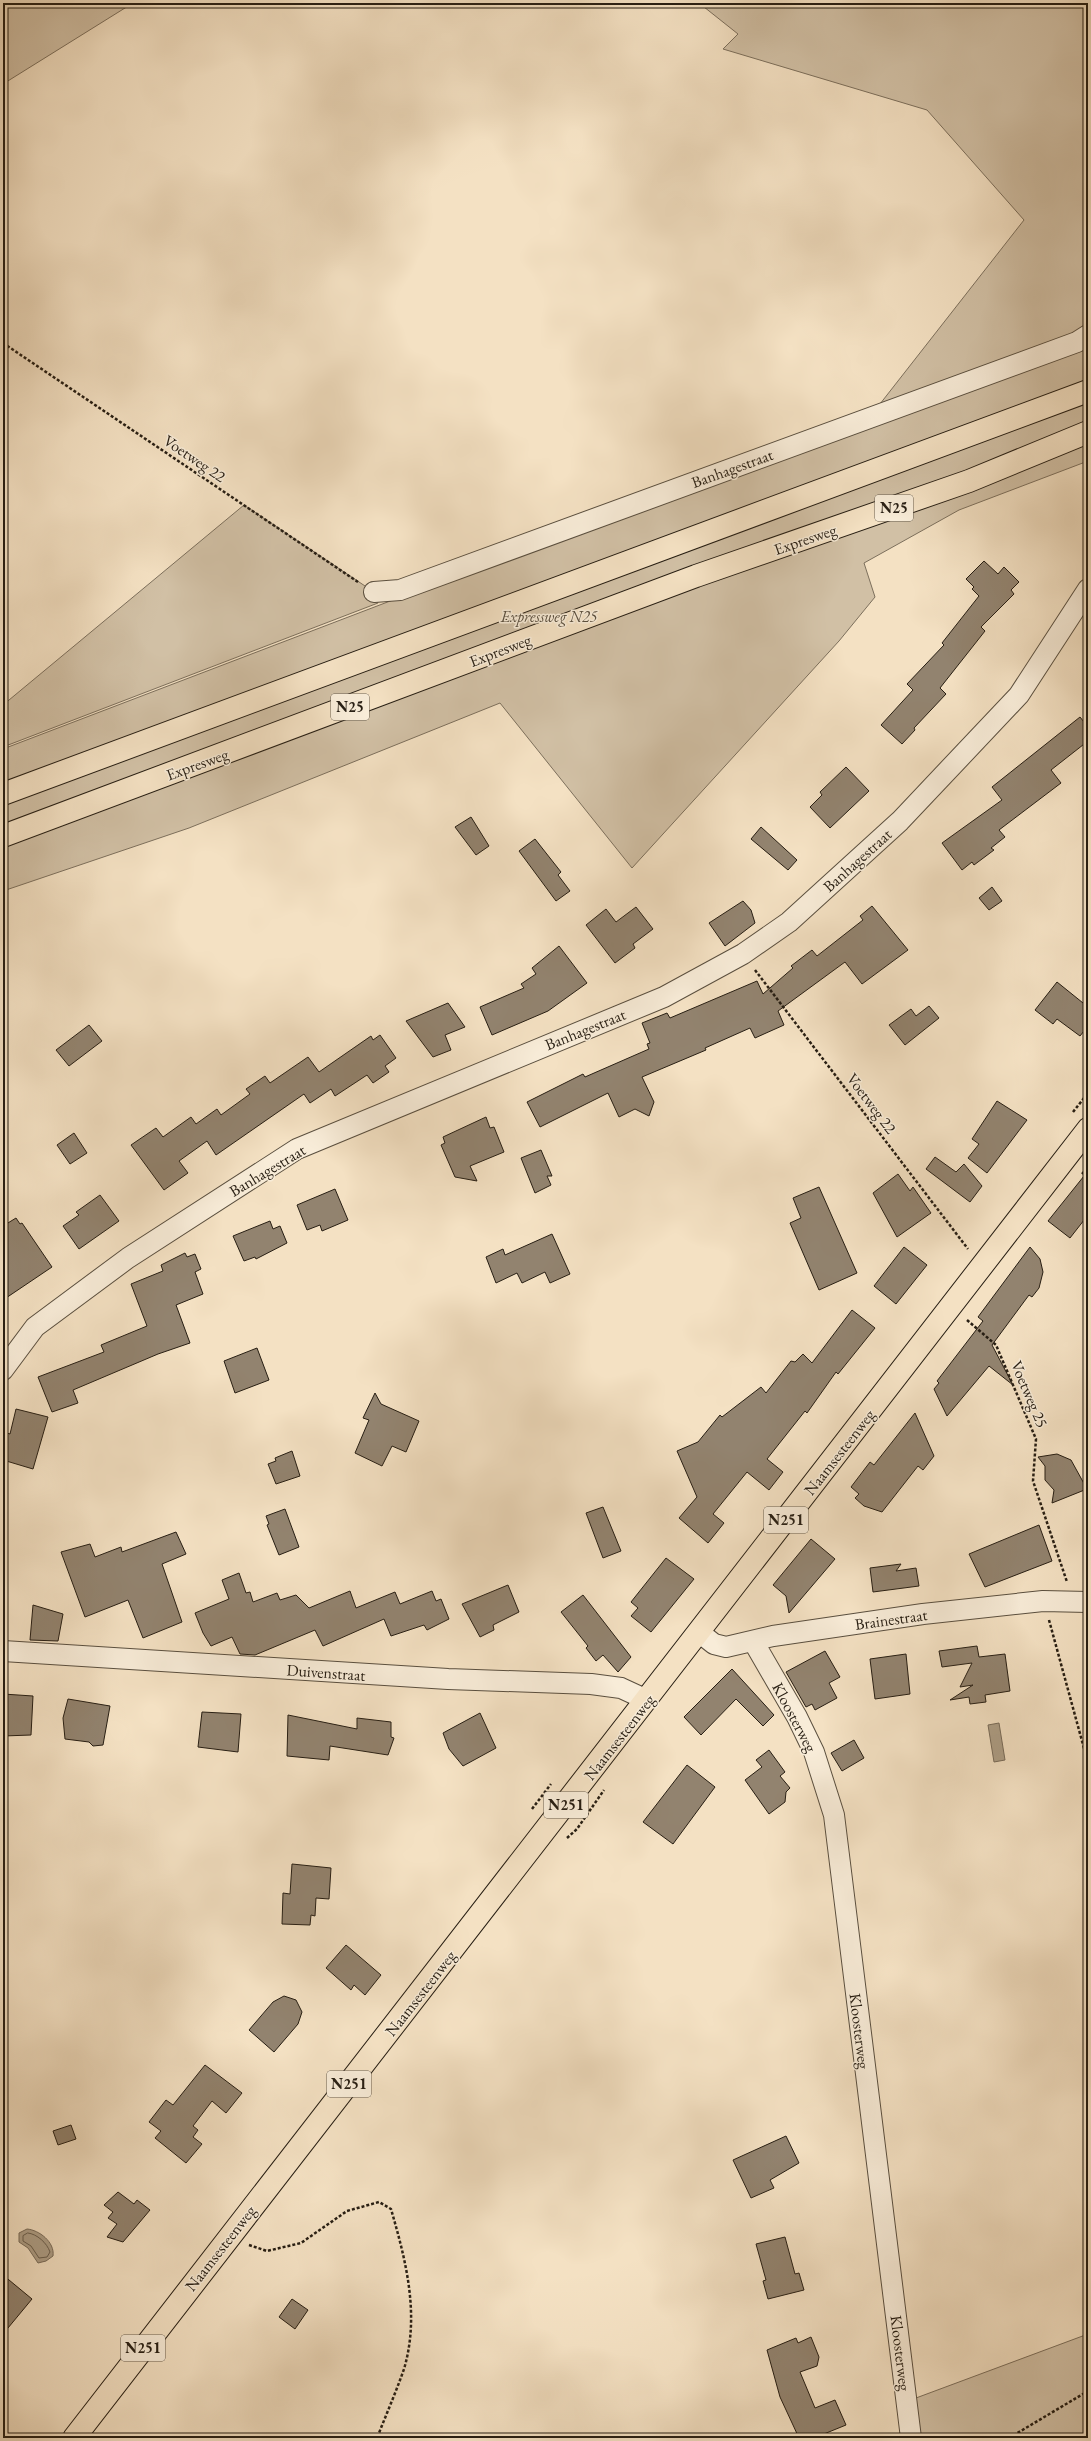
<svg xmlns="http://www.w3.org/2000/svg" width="1091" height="2441" font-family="'EB Garamond',serif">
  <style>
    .green { fill: #d1c0a5; stroke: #7c6f5c }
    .water { fill: #ae9f87; stroke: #786b59 }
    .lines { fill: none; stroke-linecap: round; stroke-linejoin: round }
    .shore { stroke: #6a5e4d; stroke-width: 1 }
    .building { fill: #92836f; stroke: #271e13 }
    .minor-casing { stroke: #5a4f3f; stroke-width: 22 }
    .primary-casing { stroke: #271e13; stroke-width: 24 }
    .trunk-casing { stroke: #271e13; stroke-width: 24 }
    .path { stroke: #271e13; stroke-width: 2.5; stroke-dasharray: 3 2; stroke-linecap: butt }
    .minor { stroke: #f8ecd8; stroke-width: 20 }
    .primary { stroke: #f4e1c3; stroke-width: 22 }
    .trunk { stroke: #f4e1c3; stroke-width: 22 }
    .labels { text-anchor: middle; stroke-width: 3; stroke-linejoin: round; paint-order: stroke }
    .shield { fill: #f8ecd8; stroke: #665c4e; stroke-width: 1 }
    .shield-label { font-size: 15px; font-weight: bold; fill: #271e13 }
    .street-label { font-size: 16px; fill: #271e13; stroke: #f8ecd8 }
    .park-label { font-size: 16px; font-style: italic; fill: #5a4f3f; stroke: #f8ecd8 }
  </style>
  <rect width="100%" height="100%" fill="#f4e1c3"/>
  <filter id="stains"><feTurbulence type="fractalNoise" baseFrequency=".005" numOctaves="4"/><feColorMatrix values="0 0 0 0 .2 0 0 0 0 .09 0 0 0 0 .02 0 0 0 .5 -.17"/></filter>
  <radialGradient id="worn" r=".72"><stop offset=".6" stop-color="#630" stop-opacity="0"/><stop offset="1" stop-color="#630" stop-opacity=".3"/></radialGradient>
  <path class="green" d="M 3,3 L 133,3 L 3,84 Z
    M 699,3 L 1088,3 L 1088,461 L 959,510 L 864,563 L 875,597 L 839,641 L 632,868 L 500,703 L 189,828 L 3,891 L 3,749 L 869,418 L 1024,220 L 927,110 L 723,49 L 738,34 Z
    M 244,505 L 374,592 L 378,603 L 3,747 L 3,705 Z
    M 1088,2334 L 1088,2438 L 919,2438 L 916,2398 Z"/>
  <path class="water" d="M 999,1723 L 1005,1760 L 994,1762 L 988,1725 Z
    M 27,2229 C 39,2230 55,2242 53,2256 L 46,2261 L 38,2263 L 28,2248 L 19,2242 L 19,2233 Z"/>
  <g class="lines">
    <path class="shore" d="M 28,2233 C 37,2234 47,2243 50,2252 L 47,2257 L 39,2258 L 31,2246 L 23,2241 L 23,2236 Z"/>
  </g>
  <path class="building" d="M 984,561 L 998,574 L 1004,567 L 1019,582 L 1011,590 L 1014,594 L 981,627 L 985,631 L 940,688 L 946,694 L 914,728 L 915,730 L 902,744 L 881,725 L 913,690 L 907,684 L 944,645 L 942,643 L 979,596 L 972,589 L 974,587 L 966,579 Z
    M 1080,717 L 1088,727 L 1088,741 L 1051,770 L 1061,783 L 999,830 L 1005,837 L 991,848 L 994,850 L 974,865 L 972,862 L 962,870 L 942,843 L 1002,800 L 992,787 Z
    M 846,767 L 869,791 L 830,828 L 810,807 L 822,795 L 820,792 Z
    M 471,817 L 489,846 L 476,855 L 455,827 Z
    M 761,827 L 797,860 L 788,870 L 751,839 Z
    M 535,839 L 561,872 L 558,875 L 570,891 L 556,901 L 519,851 Z
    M 992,887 L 1002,901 L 989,910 L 979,898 Z
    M 743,901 L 751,910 L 755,923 L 725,946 L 709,923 Z
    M 872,906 L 908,950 L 862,984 L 845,962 L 778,1011 L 784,1025 L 755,1038 L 750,1028 L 705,1048 L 706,1050 L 642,1077 L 654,1102 L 649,1116 L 635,1109 L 619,1117 L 608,1093 L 540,1127 L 527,1102 L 583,1074 L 585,1077 L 649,1049 L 647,1044 L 650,1043 L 642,1023 L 667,1013 L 670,1018 L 757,981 L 763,994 L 793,968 L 791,966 L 812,950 L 817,956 L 863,920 L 860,916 Z
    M 636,907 L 653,929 L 633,944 L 635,948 L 615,963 L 586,925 L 606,909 L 616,922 Z
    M 559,946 L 587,983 L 548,1011 L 492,1035 L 480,1007 L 524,988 L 521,984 L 536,974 L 532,968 Z
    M 1057,982 L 1088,1007 L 1088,1026 L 1080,1036 L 1057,1019 L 1053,1024 L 1035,1010 Z
    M 448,1003 L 465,1027 L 445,1035 L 451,1050 L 433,1057 L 406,1021 Z
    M 929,1006 L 939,1018 L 905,1045 L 889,1025 L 911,1009 L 916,1016 Z
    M 89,1025 L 102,1041 L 69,1066 L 56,1050 Z
    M 380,1035 L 396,1058 L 385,1066 L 389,1072 L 373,1083 L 367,1075 L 335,1096 L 331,1089 L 310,1103 L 304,1094 L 216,1155 L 207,1141 L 179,1161 L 188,1173 L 164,1190 L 131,1145 L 156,1128 L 163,1137 L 191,1117 L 196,1124 L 217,1109 L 221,1115 L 250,1094 L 246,1089 L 265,1076 L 270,1083 L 308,1057 L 319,1072 L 371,1036 L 373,1040 Z
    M 997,1101 L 1027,1120 L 987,1173 L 968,1158 L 979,1144 L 972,1139 Z
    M 486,1117 L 490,1128 L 494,1127 L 504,1152 L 470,1166 L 477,1181 L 455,1177 L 441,1145 L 445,1143 L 443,1137 Z
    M 74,1133 L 87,1153 L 70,1164 L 57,1145 Z
    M 541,1150 L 552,1176 L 547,1176 L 551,1185 L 535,1193 L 521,1158 Z
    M 935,1157 L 956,1172 L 964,1164 L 982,1186 L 970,1202 L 926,1169 Z
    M 1088,1171 L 1088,1215 L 1070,1238 L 1048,1221 Z
    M 898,1174 L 910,1191 L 913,1187 L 931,1213 L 897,1237 L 873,1193 Z
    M 819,1187 L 857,1273 L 819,1290 L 790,1223 L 801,1218 L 793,1198 Z
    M 335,1189 L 348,1220 L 322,1231 L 320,1225 L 307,1230 L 297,1205 Z
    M 100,1195 L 119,1221 L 79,1249 L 63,1226 L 79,1215 L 76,1212 Z
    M 16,1218 L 20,1224 L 22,1223 L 52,1267 L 3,1300 L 3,1226 Z
    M 270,1221 L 273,1229 L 280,1226 L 287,1243 L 256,1259 L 255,1257 L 244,1261 L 233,1236 Z
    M 552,1234 L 570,1274 L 550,1283 L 545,1272 L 522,1283 L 517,1273 L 496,1283 L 486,1257 L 503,1249 L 505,1255 Z
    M 904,1247 L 927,1265 L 896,1304 L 874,1286 Z
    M 1030,1247 L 1040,1259 L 1043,1272 L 1039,1288 L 1032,1297 L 1029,1295 L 992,1345 L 1013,1385 L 989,1366 L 947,1416 L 934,1389 L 939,1383 L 937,1381 L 983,1321 L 978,1317 Z
    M 185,1253 L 187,1257 L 195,1254 L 201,1269 L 195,1272 L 203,1294 L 176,1305 L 190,1343 L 158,1354 L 73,1390 L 78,1403 L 52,1412 L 38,1377 L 104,1352 L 101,1345 L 147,1326 L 131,1284 L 163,1271 L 161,1265 Z
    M 852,1310 L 875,1328 L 838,1374 L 836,1372 L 807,1413 L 805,1411 L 767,1459 L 783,1472 L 769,1490 L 747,1472 L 713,1514 L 724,1523 L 708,1543 L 679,1518 L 697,1497 L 677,1451 L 698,1442 L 720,1415 L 722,1417 L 761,1387 L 766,1393 L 791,1361 L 795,1362 L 803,1354 L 812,1363 Z
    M 257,1348 L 269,1380 L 235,1393 L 224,1361 Z
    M 375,1393 L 381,1404 L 419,1421 L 406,1452 L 392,1446 L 382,1466 L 355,1453 L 369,1420 L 363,1418 Z
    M 16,1409 L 48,1417 L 33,1469 L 3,1460 L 3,1447 L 7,1433 L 10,1434 Z
    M 915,1413 L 934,1456 L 923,1470 L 918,1466 L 882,1512 L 864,1506 L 855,1498 L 859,1494 L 851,1487 L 870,1462 L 874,1465 Z
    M 292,1451 L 300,1476 L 276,1484 L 268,1464 L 276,1461 L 275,1458 Z
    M 1057,1454 L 1071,1460 L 1087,1489 L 1052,1503 L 1054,1490 L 1045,1480 L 1045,1466 L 1038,1457 Z
    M 603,1507 L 621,1551 L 603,1558 L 586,1513 Z
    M 285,1509 L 299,1547 L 279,1555 L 267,1525 L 269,1524 L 266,1516 Z
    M 1039,1525 L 1052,1561 L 985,1587 L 969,1554 Z
    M 176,1532 L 186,1554 L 162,1564 L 182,1622 L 143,1638 L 128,1600 L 85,1617 L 61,1552 L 90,1544 L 95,1557 L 121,1547 L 122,1552 Z
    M 811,1539 L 835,1559 L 789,1613 L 786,1596 L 773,1585 Z
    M 666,1558 L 694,1579 L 651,1632 L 631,1616 L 638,1608 L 631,1602 Z
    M 901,1564 L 896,1571 L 916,1568 L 919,1586 L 873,1592 L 870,1568 Z
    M 239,1573 L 246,1593 L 250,1592 L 253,1602 L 277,1593 L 280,1600 L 296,1595 L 309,1608 L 350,1591 L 356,1608 L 395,1592 L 400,1604 L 432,1591 L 436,1601 L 441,1599 L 449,1619 L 427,1630 L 424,1625 L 391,1636 L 384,1619 L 323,1646 L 315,1630 L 255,1655 L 240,1654 L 232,1637 L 211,1646 L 203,1633 L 195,1613 L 229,1599 L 222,1580 Z
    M 508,1585 L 519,1612 L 493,1625 L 494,1630 L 480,1637 L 462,1604 Z
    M 583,1595 L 631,1657 L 618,1672 L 603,1655 L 596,1661 L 586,1648 L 588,1646 L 561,1612 Z
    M 33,1605 L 63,1614 L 58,1641 L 30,1640 Z
    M 977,1646 L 979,1657 L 1005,1654 L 1010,1691 L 985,1695 L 986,1702 L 970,1704 L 969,1697 L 950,1700 L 973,1685 L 960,1687 L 972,1663 L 942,1667 L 939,1651 Z
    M 825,1651 L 840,1677 L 829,1683 L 837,1698 L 815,1710 L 812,1704 L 806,1707 L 786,1672 Z
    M 906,1654 L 910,1694 L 875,1699 L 870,1659 Z
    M 732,1669 L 774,1715 L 763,1726 L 736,1699 L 701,1735 L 684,1717 Z
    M 3,1694 L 33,1696 L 31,1735 L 3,1736 Z
    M 68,1699 L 110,1706 L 103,1745 L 93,1746 L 89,1742 L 65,1739 L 63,1718 Z
    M 202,1712 L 241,1714 L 238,1752 L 198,1747 Z
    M 480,1713 L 496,1748 L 463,1766 L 449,1749 L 443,1733 Z
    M 288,1715 L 357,1729 L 357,1718 L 391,1722 L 391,1737 L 394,1738 L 388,1755 L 330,1746 L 329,1760 L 287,1756 Z
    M 854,1740 L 864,1758 L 842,1771 L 831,1753 Z
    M 769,1750 L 785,1772 L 780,1776 L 790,1788 L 786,1792 L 785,1802 L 769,1814 L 745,1780 L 762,1767 L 756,1760 Z
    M 687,1765 L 715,1787 L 673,1844 L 643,1822 Z
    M 292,1864 L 331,1868 L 329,1899 L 316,1898 L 315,1916 L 311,1915 L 310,1925 L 282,1924 L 283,1893 L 290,1894 Z
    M 346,1945 L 381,1975 L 365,1995 L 354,1985 L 351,1990 L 326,1968 Z
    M 284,1996 L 296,2000 L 302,2012 L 298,2024 L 274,2052 L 249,2030 L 273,2002 Z
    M 205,2065 L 242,2093 L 226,2113 L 212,2101 L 193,2126 L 198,2130 L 193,2137 L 202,2144 L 186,2163 L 155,2138 L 161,2131 L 149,2122 L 166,2100 L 173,2105 Z
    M 71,2125 L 76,2139 L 58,2145 L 53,2131 Z
    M 786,2136 L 799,2163 L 770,2180 L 774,2188 L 751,2198 L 733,2160 Z
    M 118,2192 L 134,2204 L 137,2200 L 150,2210 L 123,2242 L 107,2237 L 117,2224 L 108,2218 L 113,2212 L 104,2205 Z
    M 785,2237 L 795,2274 L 799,2273 L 804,2290 L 768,2299 L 763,2281 L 766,2280 L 756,2244 Z
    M 3,2275 L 32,2299 L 3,2334 Z
    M 292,2299 L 308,2310 L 295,2329 L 279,2317 Z
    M 811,2337 L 819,2357 L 817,2366 L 800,2372 L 815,2408 L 835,2400 L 846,2425 L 814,2438 L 799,2438 L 780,2397 L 767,2350 L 796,2338 L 798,2343 Z"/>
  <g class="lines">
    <defs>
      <path id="minor" d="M 374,592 L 400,590 L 1077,342 L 1088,335
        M 3,1370 L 35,1327 L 128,1258 L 297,1149 L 664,997 L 743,954 L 789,922 L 900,821 L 1019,695 L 1088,589
        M 700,1633 L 714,1644 L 726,1647 L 773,1636 L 923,1614 L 1043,1601 L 1088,1602
        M 753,1641 L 797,1717 L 814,1752 L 834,1815 L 911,2438
        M 3,1651 L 448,1679 L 591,1684 L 621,1688 L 647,1700"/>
      <path id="primary" d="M 74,2438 L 1088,1129"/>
      <path id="trunk" d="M 3,794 L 1088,391
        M 3,836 L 696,576 L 969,481 L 1088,432"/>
    </defs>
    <use href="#minor" class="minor-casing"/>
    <use href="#primary" class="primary-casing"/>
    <use href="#trunk" class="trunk-casing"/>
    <path class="path" d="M 3,343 L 358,582
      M 755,970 L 968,1249
      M 1073,1112 L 1088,1093
      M 1082,1174 L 1088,1167
      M 967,1320 L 996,1345 L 1036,1439 L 1033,1481 L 1067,1582
      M 1049,1620 L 1088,1763
      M 532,1809 L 551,1784
      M 567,1838 L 577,1829 L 604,1790
      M 249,2245 L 267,2251 L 301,2243 L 347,2211 L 379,2202 L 391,2209 C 406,2261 420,2315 404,2369 C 396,2392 386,2415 377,2438
      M 1009,2438 L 1088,2391"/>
    <use href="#minor" class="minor"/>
    <use href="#primary" class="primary"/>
    <use href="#trunk" class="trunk"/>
  </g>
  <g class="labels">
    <g class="shield">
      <rect x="875" y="495" width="38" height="26" rx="3"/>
      <rect x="331" y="694" width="38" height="26" rx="3"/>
      <rect x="764" y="1507" width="44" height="26" rx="3"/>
      <rect x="544" y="1792" width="44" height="26" rx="3"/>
      <rect x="327" y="2071" width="44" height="26" rx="3"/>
      <rect x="121" y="2335" width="44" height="26" rx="3"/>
    </g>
    <g class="shield-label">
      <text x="894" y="513">N25</text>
      <text x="350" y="712">N25</text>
      <text x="786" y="1525">N251</text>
      <text x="566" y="1810">N251</text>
      <text x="349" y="2089">N251</text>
      <text x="143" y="2353">N251</text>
    </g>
    <g class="street-label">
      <text transform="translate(195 458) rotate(34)" y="6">Voetweg 22</text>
      <text transform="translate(732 468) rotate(-20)" y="6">Banhagestraat</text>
      <text transform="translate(805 539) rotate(-19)" y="6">Expresweg</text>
      <text transform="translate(500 650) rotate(-21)" y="6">Expresweg</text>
      <text transform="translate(197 764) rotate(-20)" y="6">Expresweg</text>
      <text transform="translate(857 860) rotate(-42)" y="6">Banhagestraat</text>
      <text transform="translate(585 1029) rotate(-22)" y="6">Banhagestraat</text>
      <text transform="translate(872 1103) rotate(53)" y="6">Voetweg 22</text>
      <text transform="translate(267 1170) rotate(-31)" y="6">Banhagestraat</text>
      <text transform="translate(1030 1394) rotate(67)" y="6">Voetweg 25</text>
      <text transform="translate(839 1452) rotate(-52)" y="6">Naamsesteenweg</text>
      <text transform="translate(891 1619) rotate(-8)" y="6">Brainestraat</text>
      <text transform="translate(326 1672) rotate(4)" y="6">Duivenstraat</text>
      <text transform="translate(795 1717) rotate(62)" y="6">Kloosterweg</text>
      <text transform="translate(619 1737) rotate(-52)" y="6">Naamsesteenweg</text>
      <text transform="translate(420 1993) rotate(-52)" y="6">Naamsesteenweg</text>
      <text transform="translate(860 2031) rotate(83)" y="6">Kloosterweg</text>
      <text transform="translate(220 2248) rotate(-52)" y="6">Naamsesteenweg</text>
      <text transform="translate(901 2353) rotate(83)" y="6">Kloosterweg</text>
    </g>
    <g class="park-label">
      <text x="549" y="622">Expressweg N25</text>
    </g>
  </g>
  <rect width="1091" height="2441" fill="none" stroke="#f4e1c3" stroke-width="16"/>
  <rect x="4" y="4" width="1083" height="2433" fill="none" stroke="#271e13" stroke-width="2"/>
  <rect x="8" y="8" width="1075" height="2425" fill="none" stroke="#271e13"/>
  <rect width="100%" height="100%" filter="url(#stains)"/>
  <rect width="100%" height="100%" fill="url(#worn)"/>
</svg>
